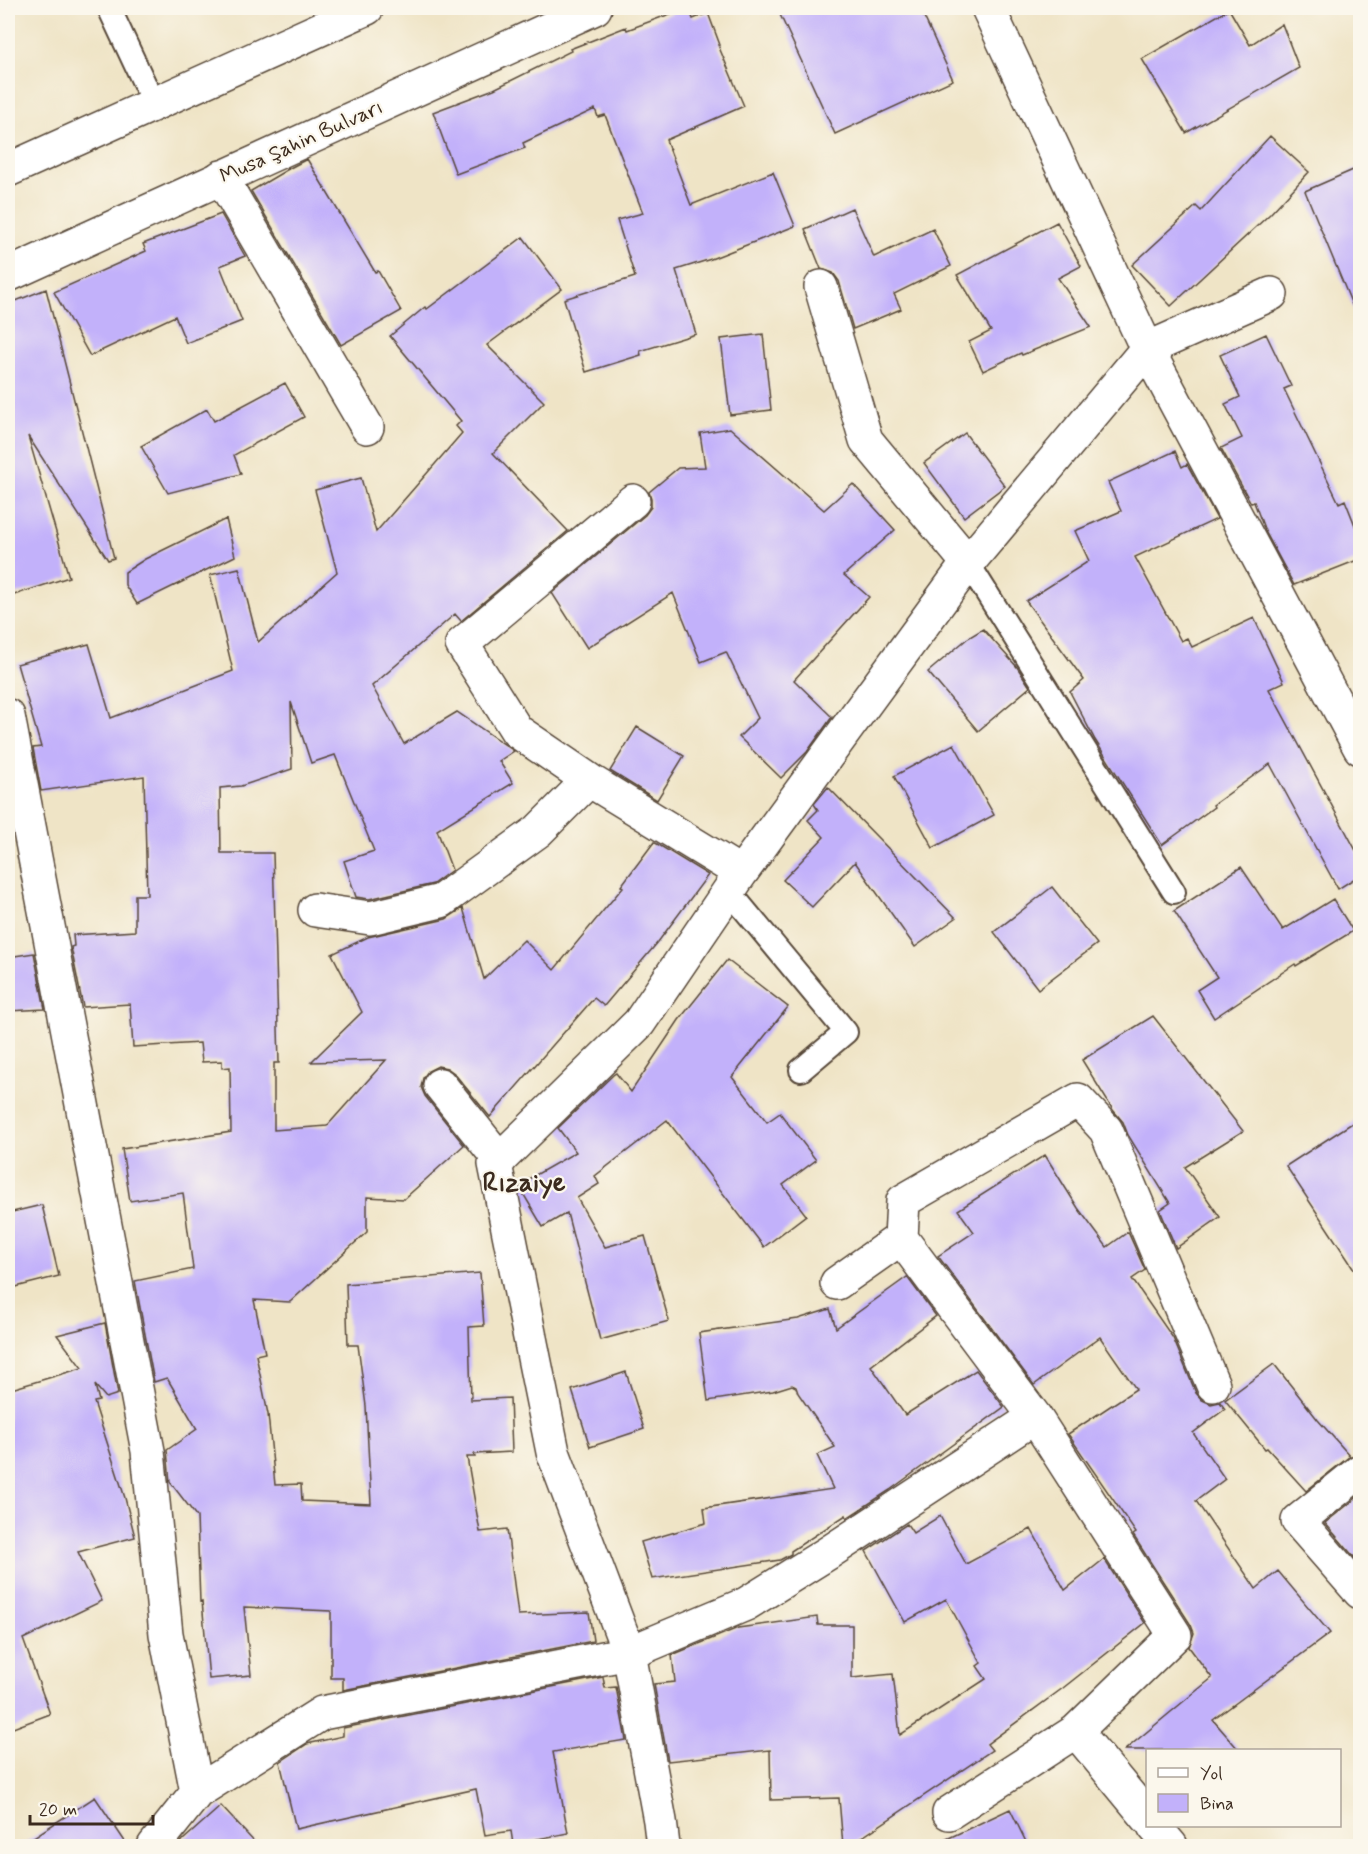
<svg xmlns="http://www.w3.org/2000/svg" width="1368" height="1854" font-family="Mynerve,sans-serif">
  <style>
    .building { fill: #c2b1fa }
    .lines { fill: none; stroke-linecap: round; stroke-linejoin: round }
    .lane-casing { stroke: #564637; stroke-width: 26 }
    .street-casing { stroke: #564637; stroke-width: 36 }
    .primary-casing { stroke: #564637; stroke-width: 36 }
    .lane { stroke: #fff; stroke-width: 22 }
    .street { stroke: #fff; stroke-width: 33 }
    .primary { stroke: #fff; stroke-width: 33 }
    .labels { text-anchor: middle; stroke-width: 4.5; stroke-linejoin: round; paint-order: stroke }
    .street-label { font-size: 21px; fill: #3b2a1e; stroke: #fbf7ec }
    .district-label { font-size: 27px; font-weight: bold; fill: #3b2a1e; stroke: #fbf7ec }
  </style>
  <rect width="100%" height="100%" fill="#fbf7ec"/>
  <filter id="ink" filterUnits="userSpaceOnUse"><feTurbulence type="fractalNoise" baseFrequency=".0167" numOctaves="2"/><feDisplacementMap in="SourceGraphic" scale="12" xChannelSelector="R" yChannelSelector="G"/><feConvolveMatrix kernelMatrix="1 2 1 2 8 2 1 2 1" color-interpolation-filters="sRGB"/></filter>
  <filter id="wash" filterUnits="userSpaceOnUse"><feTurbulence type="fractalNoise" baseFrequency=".008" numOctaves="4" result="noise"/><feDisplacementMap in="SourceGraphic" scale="24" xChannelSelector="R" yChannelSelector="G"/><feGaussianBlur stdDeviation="1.35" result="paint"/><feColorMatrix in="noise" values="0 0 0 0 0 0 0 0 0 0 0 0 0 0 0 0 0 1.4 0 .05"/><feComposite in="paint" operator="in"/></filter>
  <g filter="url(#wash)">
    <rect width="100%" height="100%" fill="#efe4c6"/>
    <g id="blocks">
      <path class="building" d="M 686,8 L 689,8 L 693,19 L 708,13 L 720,45 L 718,45 L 744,106 L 666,140 L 691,205 L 773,172 L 795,226 L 711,259 L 676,270 L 696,334 L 640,351 L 641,355 L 586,372 L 564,299 L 635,277 L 617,220 L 643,213 L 605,115 L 598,117 L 595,109 L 523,143 L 525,148 L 456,174 L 433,112 L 494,89 L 571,51 L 570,49 L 626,27 L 627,30 Z
        M 777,8 L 920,8 L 953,80 L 835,134 Z
        M 1229,9 L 1250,45 L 1282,24 L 1299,68 L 1186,133 L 1142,59 Z
        M 1270,136 L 1309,172 L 1270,214 L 1171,306 L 1132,265 L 1196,206 L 1201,211 Z
        M 307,159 L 375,272 L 378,271 L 401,311 L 341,345 L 251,191 L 290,168 Z
        M 1360,167 L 1360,324 L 1305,191 Z
        M 852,208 L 874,257 L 933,229 L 951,266 L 894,294 L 901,309 L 853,329 L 839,281 L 833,273 L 821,269 L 805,229 Z
        M 221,214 L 245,256 L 220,266 L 242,321 L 186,343 L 175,316 L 90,356 L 54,292 L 146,251 L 143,244 Z
        M 1057,222 L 1081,266 L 1058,278 L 1091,327 L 1022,355 L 1021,353 L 983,371 L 969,342 L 991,331 L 957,275 Z
        M 523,237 L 562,289 L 487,345 L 544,402 L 493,453 L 568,531 L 461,621 L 455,614 L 372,686 L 404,744 L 457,712 L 514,751 L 499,761 L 513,783 L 437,830 L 452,870 L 433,884 L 369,899 L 356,897 L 344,861 L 374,851 L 335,755 L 311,763 L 291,702 L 292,769 L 241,786 L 220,788 L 221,853 L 273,853 L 279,1063 L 274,1063 L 274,1130 L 327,1126 L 386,1060 L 311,1062 L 362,1012 L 332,954 L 368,937 L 446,919 L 463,908 L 484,979 L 524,940 L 554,970 L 623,887 L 621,886 L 654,842 L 708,875 L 658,942 L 604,1006 L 594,998 L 490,1117 L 454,1073 L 447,1068 L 438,1066 L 428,1071 L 423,1078 L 421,1087 L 425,1096 L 464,1145 L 404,1199 L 367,1197 L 367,1232 L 290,1302 L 254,1300 L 265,1353 L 256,1355 L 268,1414 L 275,1485 L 301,1484 L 302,1501 L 371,1504 L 366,1406 L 358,1345 L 348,1345 L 346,1284 L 480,1273 L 484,1326 L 469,1327 L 471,1400 L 510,1398 L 512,1452 L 474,1454 L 475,1457 L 467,1457 L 480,1532 L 507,1529 L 518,1615 L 589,1612 L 593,1641 L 343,1690 L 343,1678 L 331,1678 L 331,1611 L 244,1607 L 251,1675 L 209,1679 L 202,1601 L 200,1602 L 197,1517 L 170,1482 L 167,1450 L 197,1429 L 167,1378 L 154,1382 L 135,1281 L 193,1269 L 183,1193 L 130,1201 L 122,1149 L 231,1132 L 230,1067 L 222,1068 L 222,1061 L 202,1062 L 200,1043 L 133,1047 L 130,1004 L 83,1007 L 71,947 L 74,946 L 73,935 L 135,931 L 135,895 L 147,895 L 144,776 L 41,791 L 33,748 L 41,747 L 17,664 L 89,644 L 111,718 L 233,671 L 210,575 L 239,568 L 258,642 L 337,572 L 315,490 L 361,478 L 376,532 L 462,433 L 456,426 L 461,421 L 390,336 L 425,307 L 427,309 Z
        M 46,289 L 114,558 L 108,560 L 28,436 L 69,577 L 8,597 L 8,304 Z
        M 763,334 L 771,410 L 730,415 L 721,339 Z
        M 1266,334 L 1291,386 L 1284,389 L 1339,503 L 1345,500 L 1360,538 L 1360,559 L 1294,585 L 1265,531 L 1254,502 L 1251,503 L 1221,448 L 1242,438 L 1225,404 L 1240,397 L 1220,355 Z
        M 285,383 L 304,417 L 234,455 L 241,474 L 168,493 L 141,446 L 207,409 L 214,421 Z
        M 730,428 L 824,510 L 853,484 L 895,530 L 844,575 L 869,597 L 794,680 L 832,717 L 807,752 L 781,778 L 739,737 L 758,718 L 726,652 L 701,662 L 673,593 L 587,648 L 552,593 L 645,515 L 651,507 L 651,498 L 649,492 L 678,468 L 705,467 L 700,433 Z
        M 965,433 L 1005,486 L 964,517 L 924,463 Z
        M 1175,451 L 1182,467 L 1187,464 L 1217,519 L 1135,557 L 1181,641 L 1187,638 L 1192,647 L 1254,618 L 1284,682 L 1269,689 L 1360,858 L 1360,875 L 1338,889 L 1270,764 L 1213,805 L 1214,807 L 1162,845 L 1095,740 L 1070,692 L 1084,680 L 1026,601 L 1089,561 L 1075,531 L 1121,511 L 1108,482 Z
        M 226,519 L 235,556 L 137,604 L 125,585 L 125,572 L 145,559 Z
        M 983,629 L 1017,667 L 1030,687 L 978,731 L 928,672 L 968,638 Z
        M 637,727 L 684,756 L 657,800 L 610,771 Z
        M 954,744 L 994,815 L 933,848 L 894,776 Z
        M 828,787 L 878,838 L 956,918 L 915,947 L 855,862 L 812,907 L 783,880 L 824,837 L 808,820 L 818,810 L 814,804 Z
        M 1241,867 L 1283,930 L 1333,899 L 1353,931 L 1296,966 L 1295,964 L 1214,1018 L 1197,990 L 1217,977 L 1174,911 Z
        M 1052,887 L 1097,944 L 1038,989 L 994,932 Z
        M 34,953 L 45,1009 L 8,1011 L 8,957 Z
        M 727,960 L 788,1007 L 732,1077 L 767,1122 L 780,1113 L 816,1160 L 783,1185 L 806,1215 L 764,1247 L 667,1120 L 595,1176 L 599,1184 L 577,1198 L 605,1247 L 645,1236 L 669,1321 L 600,1340 L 567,1213 L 543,1227 L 518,1185 L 576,1152 L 558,1128 L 613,1075 L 616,1073 L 631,1092 L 679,1020 Z
        M 1153,1016 L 1243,1131 L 1185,1167 L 1220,1217 L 1176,1248 L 1160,1210 L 1170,1203 L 1128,1135 L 1123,1122 L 1113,1110 L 1082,1060 Z
        M 1360,1118 L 1360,1278 L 1286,1166 Z
        M 1045,1155 L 1078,1208 L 1107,1247 L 1128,1232 L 1145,1270 L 1132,1279 L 1173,1338 L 1196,1393 L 1202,1400 L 1211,1404 L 1220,1402 L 1225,1409 L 1193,1433 L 1225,1479 L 1196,1501 L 1256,1589 L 1278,1571 L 1330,1633 L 1213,1720 L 1239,1750 L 1125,1750 L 1212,1678 L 1189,1647 L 1194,1633 L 1191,1625 L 1133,1535 L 1136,1533 L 1068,1434 L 1136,1389 L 1100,1337 L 1034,1385 L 938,1256 L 974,1232 L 958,1210 Z
        M 42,1205 L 59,1276 L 8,1289 L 8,1213 Z
        M 907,1277 L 936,1316 L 871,1366 L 905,1415 L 976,1370 L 1004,1407 L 890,1490 L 847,1518 L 846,1515 L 791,1551 L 791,1554 L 780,1560 L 652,1579 L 641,1542 L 706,1523 L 704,1508 L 833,1489 L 817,1455 L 835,1447 L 798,1393 L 796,1387 L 792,1385 L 773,1391 L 708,1401 L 699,1333 L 798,1319 L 830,1309 L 836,1328 Z
        M 105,1323 L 118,1394 L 106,1398 L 95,1385 L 99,1401 L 94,1402 L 125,1498 L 135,1537 L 78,1552 L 102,1601 L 23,1639 L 50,1714 L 8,1730 L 8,1390 L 82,1368 L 57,1335 Z
        M 1274,1364 L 1318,1420 L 1350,1456 L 1306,1491 L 1267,1448 L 1265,1449 L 1225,1400 Z
        M 626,1372 L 644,1429 L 590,1447 L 572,1390 Z
        M 1360,1495 L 1360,1564 L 1325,1523 Z
        M 940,1516 L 966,1564 L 1031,1529 L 1065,1590 L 1104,1559 L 1145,1623 L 1063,1688 L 987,1744 L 992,1750 L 849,1846 L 843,1846 L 839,1798 L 771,1800 L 770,1750 L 668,1761 L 654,1684 L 675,1682 L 672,1655 L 738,1628 L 817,1617 L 818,1625 L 852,1625 L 852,1678 L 893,1674 L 900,1735 L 986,1679 L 977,1666 L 981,1663 L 946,1599 L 905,1622 L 866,1551 L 907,1524 L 913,1533 Z
        M 603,1677 L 605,1688 L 616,1687 L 626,1740 L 553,1752 L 568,1833 L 513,1844 L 511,1831 L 485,1835 L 476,1789 L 296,1829 L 280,1762 L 307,1744 L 343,1736 L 343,1728 Z
        M 95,1797 L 128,1846 L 20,1846 Z
        M 221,1806 L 258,1846 L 178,1846 L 183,1840 Z
        M 1010,1809 L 1028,1846 L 932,1846 Z"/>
    </g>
  </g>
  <g filter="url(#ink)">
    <use href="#blocks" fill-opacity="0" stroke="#564637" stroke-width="1.5"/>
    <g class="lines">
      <defs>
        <path id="lane" d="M 109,8 L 154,104
          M 968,563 L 1174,892
          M 729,891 L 846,1032 L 801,1070"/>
        <path id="street" d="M 988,8 L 1147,349 L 1360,748
          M 221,177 L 367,427
          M 821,287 L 866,440 L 968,563
          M 8,716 L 148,1451 L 166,1634 L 197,1792
          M 589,780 L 517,731 L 462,644 L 633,501
          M 315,910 L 370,918 L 441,901 L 538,831 L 589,780 L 741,873
          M 440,1085 L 500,1160
          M 901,1238 L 903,1201 L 1078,1100 L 1106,1130 L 1213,1385
          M 837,1283 L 901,1238 L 1035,1417 L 1175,1635 L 1076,1731 L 949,1813
          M 1360,1471 L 1298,1521 L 1360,1592
          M 1076,1731 L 1148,1818
          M 1154,1826 L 1171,1846
          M 154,1846 L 197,1792 L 322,1713 L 629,1653 L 746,1604 L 828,1553 L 1035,1417
          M 663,1846 L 660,1821 L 629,1653 L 553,1452 L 495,1164 L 639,1023 L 741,873 L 968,563 L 1147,349 L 1271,294"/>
        <path id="primary" d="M 8,170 L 367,8
          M 8,275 L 595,8"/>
      </defs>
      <use href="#lane" class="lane-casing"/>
      <use href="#street" class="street-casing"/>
      <use href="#primary" class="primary-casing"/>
      <use href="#lane" class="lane"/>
      <use href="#street" class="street"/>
      <use href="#primary" class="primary"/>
    </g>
  </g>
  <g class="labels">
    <g class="street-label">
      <text transform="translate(301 141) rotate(-24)" y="7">Musa Şahin Bulvarı</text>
    </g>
    <g class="district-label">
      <text x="524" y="1191">Rızaiye</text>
    </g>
  </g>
  <rect width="1368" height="1854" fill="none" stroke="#fbf7ec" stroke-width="30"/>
  <rect x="1146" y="1749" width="195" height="78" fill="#fbf7ec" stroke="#aea59a" stroke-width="1.5"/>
  <rect x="1158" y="1768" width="30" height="9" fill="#ffffff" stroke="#aea59a" stroke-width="1.5"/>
  <text x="1200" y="1779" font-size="18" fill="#3b2a1e">Yol</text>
  <rect x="1158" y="1794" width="30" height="18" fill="#c2b1fa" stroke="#aea59a" stroke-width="1.5"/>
  <text x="1200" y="1809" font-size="18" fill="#3b2a1e">Bina</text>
  <path d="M30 1815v9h123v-9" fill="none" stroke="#3b2a1e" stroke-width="3"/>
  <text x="39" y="1815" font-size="18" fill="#3b2a1e" stroke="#fbf7ec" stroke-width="4.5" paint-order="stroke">20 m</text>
</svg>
